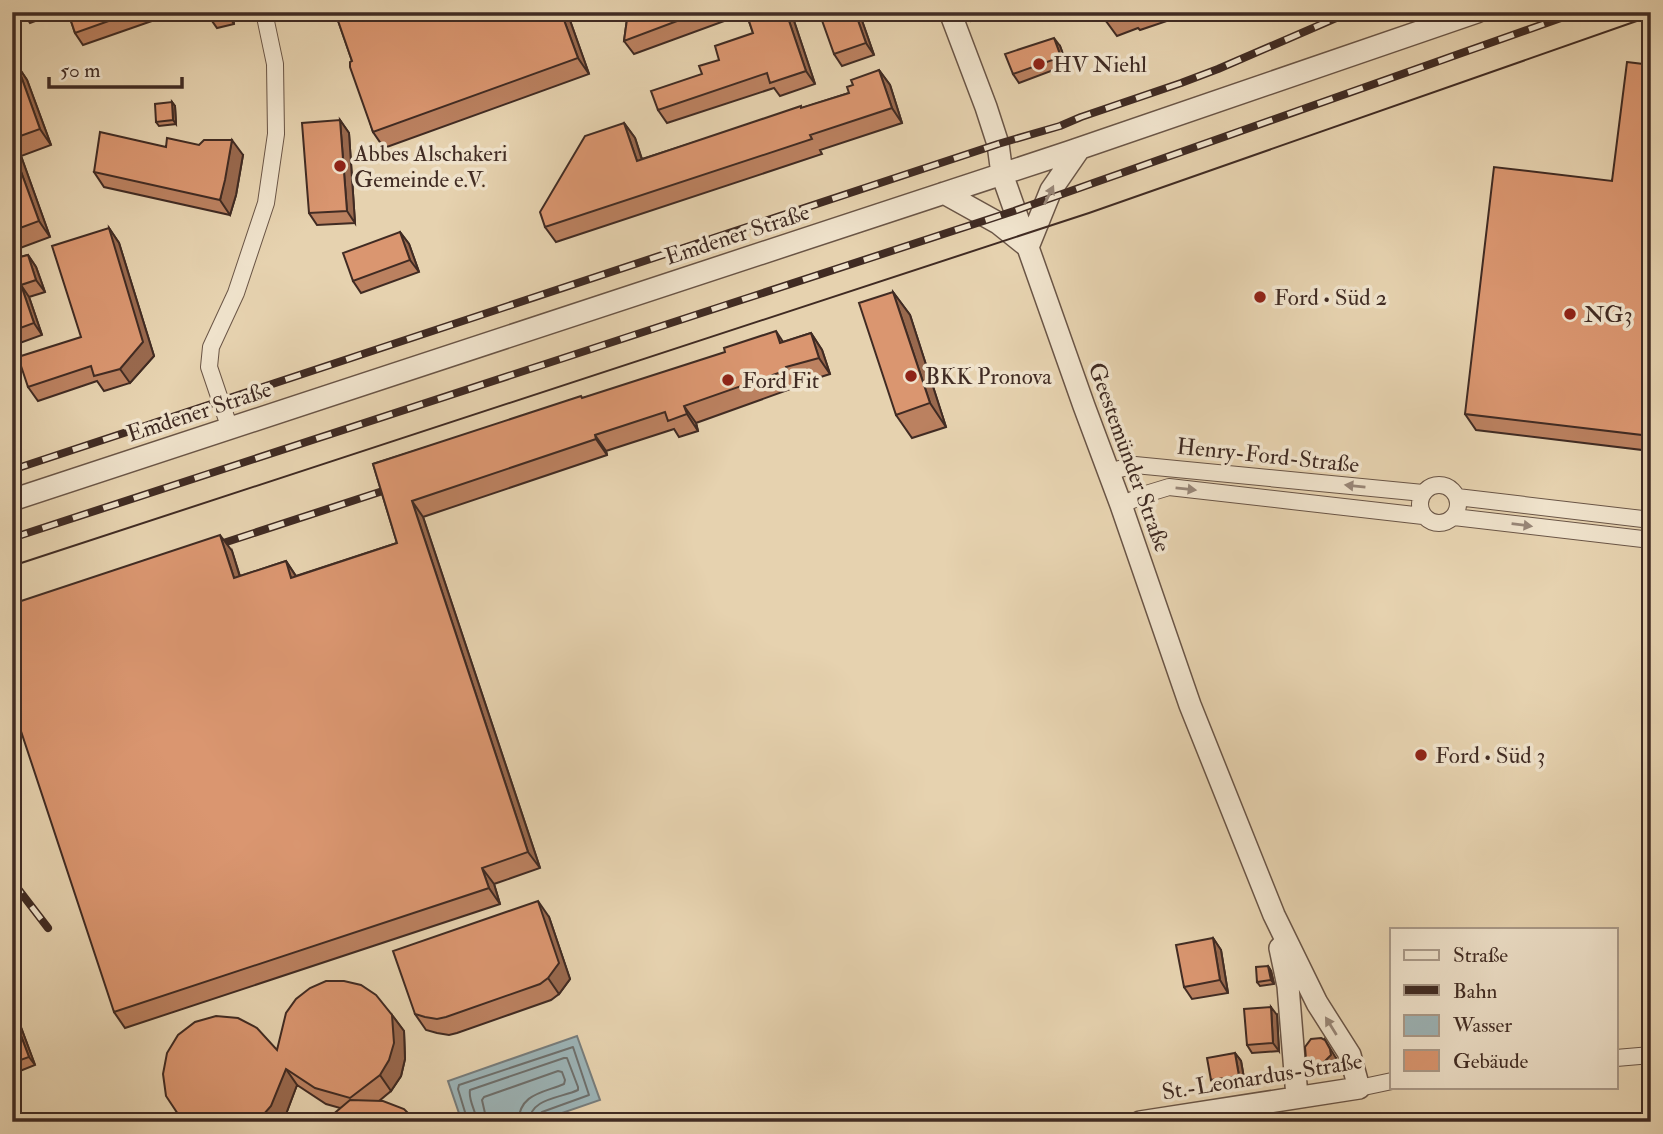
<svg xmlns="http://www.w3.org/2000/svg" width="1663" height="1134" font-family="'IM FELL Double Pica',serif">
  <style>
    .water { fill: #9cb4b7; stroke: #777d7c; stroke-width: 2 }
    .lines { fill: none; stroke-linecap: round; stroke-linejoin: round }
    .shore { stroke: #6e706d; stroke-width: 2 }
    .minor-casing { stroke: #6a5546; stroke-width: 18 }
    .tertiary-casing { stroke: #6a5546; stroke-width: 24 }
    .minor { stroke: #efe2cb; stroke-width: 16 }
    .tertiary { stroke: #efe2cb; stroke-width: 21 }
    .tram { stroke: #402b23; stroke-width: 2 }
    .rail-casing { stroke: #402b23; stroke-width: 8 }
    .rail { stroke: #efe2cb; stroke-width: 5; stroke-dasharray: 16; stroke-linecap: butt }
    .wall { fill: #bb8160; stroke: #402b23; stroke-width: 2 }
    .shaded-wall { fill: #99694e; stroke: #402b23; stroke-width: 2 }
    .building { fill: #da9670; stroke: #402b23; stroke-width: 2 }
    .oneway { fill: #988677 }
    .poi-dot { fill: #8f2418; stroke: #efe2cb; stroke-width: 2.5 }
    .labels { text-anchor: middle; stroke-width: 7; stroke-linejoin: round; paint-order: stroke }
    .poi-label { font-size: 23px; fill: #402b23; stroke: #efe2cb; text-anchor: start }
    .street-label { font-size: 23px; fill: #402b23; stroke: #efe2cb }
  </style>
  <rect width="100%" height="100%" fill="#e6d2af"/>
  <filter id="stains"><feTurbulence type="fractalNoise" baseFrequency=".00286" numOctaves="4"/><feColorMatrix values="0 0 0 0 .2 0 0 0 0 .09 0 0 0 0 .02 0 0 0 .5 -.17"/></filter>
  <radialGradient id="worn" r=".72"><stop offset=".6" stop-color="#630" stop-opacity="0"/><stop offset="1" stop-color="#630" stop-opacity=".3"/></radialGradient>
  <path class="water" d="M 577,1036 L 600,1100 L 536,1122 L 462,1122 L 448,1081 Z"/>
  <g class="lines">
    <path class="shore" d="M 468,1122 L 458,1089 L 459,1085 L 573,1047 L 589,1095 L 542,1112 L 538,1116 L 538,1122
      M 477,1122 C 476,1111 468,1100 470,1090 L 564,1058 L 567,1058 L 578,1087 L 578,1090 C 561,1098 530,1098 529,1122
      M 487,1122 L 482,1100 L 484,1097 L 558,1071 L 562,1072 L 565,1080 L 564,1084 C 543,1093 520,1093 518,1122"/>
    <defs>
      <path id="minor" d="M 230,429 L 209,367 L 211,347 L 236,293 L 266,203 L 276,134 L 275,64 L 264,12
        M 1108,472 L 1135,465 L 1423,493
        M1420 504a19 19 0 1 1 38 0a19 19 0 1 1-38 0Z
        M 1457,497 L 1651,520
        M 1121,505 L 1146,494 L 1169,487 L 1423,516
        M 1454,517 L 1651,540
        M 1616,1058 L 1651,1055
        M 1359,1088 L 1392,1081"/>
      <path id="tertiary" d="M 950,12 L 986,107 L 998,144 L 1002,174 L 1084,406 L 1121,505 L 1190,705 L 1274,915 L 1317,1003 L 1350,1055 L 1359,1088 L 1140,1122
        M 944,193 L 998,223 L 1028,247 L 1051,190 L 1080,148
        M 12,500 L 1069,152 L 1477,12
        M 1280,948 L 1288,986 L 1297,1097"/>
    </defs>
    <use href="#minor" class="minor-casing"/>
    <use href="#tertiary" class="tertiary-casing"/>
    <use href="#minor" class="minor"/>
    <use href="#tertiary" class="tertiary"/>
    <path class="tram" d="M 12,566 L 1089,213 L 1651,16"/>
    <defs>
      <path id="rail" d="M 12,470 L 998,144 L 1060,126 L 1081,117 L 1181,83 L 1218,69 L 1350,12
        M 12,538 L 1014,211 L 1578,12
        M 208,548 L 398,486
        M 12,881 L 48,928"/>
    </defs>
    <use href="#rail" class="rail-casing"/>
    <use href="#rail" class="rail"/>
  </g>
  <path class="wall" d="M 23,12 L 59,12 L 30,23 Z
    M 68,12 L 172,12 L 172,14 L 83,45 L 75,33 Z
    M 232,12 L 234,24 L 217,28 L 210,18 Z
    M 335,12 L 482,12 L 483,13 L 486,12 L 567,12 L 589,74 L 384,148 L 373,132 L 352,61 Z
    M 628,12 L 791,12 L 815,84 L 780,96 L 774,88 L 667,123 L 658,110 L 753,33 L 746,13 L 634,54 L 624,41 Z
    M 859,12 L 874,55 L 842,66 L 834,54 Z
    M 965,12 L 994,12 L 971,21 Z
    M 1103,12 L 1177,12 L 1165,17 L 1167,21 L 1140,30 L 1138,28 L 1117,36 L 1106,21 Z
    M 1060,46 L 1067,65 L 1019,83 L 1013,74 Z
    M 17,65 L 27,80 L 51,145 L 21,156 L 50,237 L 12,251 L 12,66 Z
    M 1651,65 L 1651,451 L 1476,430 L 1465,414 L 1612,181 Z
    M 879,70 L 890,85 L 902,123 L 820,150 L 822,154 L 556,242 L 545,227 L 624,123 L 635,138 L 642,159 L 849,93 L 853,85 Z
    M 172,102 L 175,106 L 176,124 L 159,126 L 156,122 Z
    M 340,120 L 349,133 L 355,223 L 317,225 L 309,213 Z
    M 166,147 L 243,155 L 236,195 L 230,215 L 104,187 L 94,172 Z
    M 109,228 L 119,243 L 154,356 L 130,383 L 104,391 L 97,381 L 38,401 L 28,387 L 81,337 Z
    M 400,232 L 409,244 L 419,272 L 361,293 L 353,281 Z
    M 28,255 L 36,267 L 45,292 L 29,297 L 42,335 L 17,344 L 12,337 L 12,259 Z
    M 893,292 L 910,315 L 946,427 L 912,438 L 896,415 Z
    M 811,333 L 822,350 L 830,374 L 798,384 L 799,386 L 696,423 L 698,431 L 679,437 L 674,429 L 606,451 L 607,455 L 423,517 L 540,868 L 494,884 L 500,904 L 125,1028 L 114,1012 L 232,551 L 240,576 L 286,561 L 296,576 L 397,543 L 373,464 L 583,398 L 783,342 Z
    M 549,917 L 570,979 L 559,994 L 551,1000 L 457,1033 L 449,1035 L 437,1033 L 426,1030 L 415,1014 Z
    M 1213,938 L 1221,950 L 1228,993 L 1192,999 L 1184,987 Z
    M 1268,966 L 1271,971 L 1274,984 L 1260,986 L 1257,982 Z
    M 12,1009 L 16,1014 L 35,1065 L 20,1071 L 15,1062 L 12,1056 Z
    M 392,1015 L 404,1031 L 405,1059 L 401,1076 L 391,1091 L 379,1101 L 340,1108 L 326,1104 L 297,1085 L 283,1122 L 183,1122 L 178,1114 L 277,1050 Z
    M 1277,1015 L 1279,1051 L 1252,1053 L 1247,1045 Z
    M 1235,1053 L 1241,1061 L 1245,1084 L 1217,1089 L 1211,1080 Z
    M 1336,1058 L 1337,1063 L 1330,1071 L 1320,1072 L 1312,1067 L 1306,1059 Z"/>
  <path class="shaded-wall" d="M 227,12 L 232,12 L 234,24 L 227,14 Z
    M 561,12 L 567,12 L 589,74 L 578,58 Z
    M 786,12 L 791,12 L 815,84 L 806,71 Z
    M 855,12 L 859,12 L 874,55 L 866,43 Z
    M 1054,38 L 1060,46 L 1067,65 L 1061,57 Z
    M 17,65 L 27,80 L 51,145 L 40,129 Z
    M 879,70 L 890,85 L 902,123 L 892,108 Z
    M 172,102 L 175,106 L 176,124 L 173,120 Z
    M 340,120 L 349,133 L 355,223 L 347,211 Z
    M 624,123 L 635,138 L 647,176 L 637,161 Z
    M 232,140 L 243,155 L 236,195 L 230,215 L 220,200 Z
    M 12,144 L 21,156 L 50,237 L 39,221 L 12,147 Z
    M 109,228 L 119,243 L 154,356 L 130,383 L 120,369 Z
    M 400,232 L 409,244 L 419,272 L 410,260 Z
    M 28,255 L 36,267 L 45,292 L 36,280 Z
    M 21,285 L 29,297 L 42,335 L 34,323 Z
    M 893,292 L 910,315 L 946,427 L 930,403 Z
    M 776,331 L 787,348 L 780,343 Z
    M 811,333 L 822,350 L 830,374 L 819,358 Z
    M 684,406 L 696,423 L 698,431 L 687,414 Z
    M 595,435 L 606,451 L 607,455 L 596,439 Z
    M 412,501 L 423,517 L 540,868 L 528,852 Z
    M 220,535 L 232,551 L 245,594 L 234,578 Z
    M 286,561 L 297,578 L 291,578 Z
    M 482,868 L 494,884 L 500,904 L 489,888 Z
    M 538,901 L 549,917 L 570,979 L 559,994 L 548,978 Z
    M 1213,938 L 1221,950 L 1228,993 L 1220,980 Z
    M 1268,966 L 1271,971 L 1274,984 L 1271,980 Z
    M 1271,1007 L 1277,1015 L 1279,1051 L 1273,1043 Z
    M 12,1009 L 16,1014 L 35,1065 L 29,1057 L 12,1012 Z
    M 392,1015 L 404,1031 L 405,1059 L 401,1076 L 391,1091 L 380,1075 Z
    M 1325,1040 L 1336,1058 L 1337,1063 L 1330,1071 L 1324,1062 Z
    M 1235,1053 L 1241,1061 L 1245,1084 L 1239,1076 Z
    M 286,1069 L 297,1085 L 283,1122 L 257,1122 Z"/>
  <path class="building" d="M 68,12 L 134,12 L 75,33 Z
    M 209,12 L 227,12 L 227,14 L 210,18 Z
    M 335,12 L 477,12 L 478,15 L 486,12 L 561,12 L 578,58 L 373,132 L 350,67 L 350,62 L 352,61 Z
    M 628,12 L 701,12 L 624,41 Z
    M 746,12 L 786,12 L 806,71 L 770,83 L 767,73 L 658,110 L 651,91 L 702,74 L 699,66 L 719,60 L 715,46 L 753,33 Z
    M 819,12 L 855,12 L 866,43 L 834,54 Z
    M 1103,12 L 1139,12 L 1130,15 L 1129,13 L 1106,21 Z
    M 1054,38 L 1061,57 L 1013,74 L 1005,54 Z
    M 1627,62 L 1651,65 L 1651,436 L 1465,414 L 1494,167 L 1612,181 Z
    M 17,65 L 40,129 L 12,139 L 12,66 Z
    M 879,70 L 892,108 L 810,135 L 812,139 L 545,227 L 540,212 L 585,136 L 624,123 L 637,161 L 801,106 L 801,108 L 849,93 L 847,87 L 853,85 L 851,80 Z
    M 172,102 L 173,120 L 156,122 L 155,104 Z
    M 340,120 L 347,211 L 309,213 L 302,123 Z
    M 100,132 L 166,147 L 167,138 L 199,145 L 204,140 L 232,140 L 225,180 L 220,200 L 94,172 Z
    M 12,147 L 39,221 L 12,231 Z
    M 109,228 L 143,342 L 120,369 L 94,376 L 91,366 L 28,387 L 18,357 L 81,337 L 52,246 Z
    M 400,232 L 410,260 L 353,281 L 343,253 Z
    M 28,255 L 36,280 L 21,285 L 34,323 L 12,331 L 12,259 Z
    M 893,292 L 930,403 L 896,415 L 859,303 Z
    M 776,331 L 780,343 L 811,333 L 819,358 L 786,367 L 787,370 L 684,406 L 687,414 L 668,421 L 665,412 L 595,435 L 596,439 L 412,501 L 528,852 L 482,868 L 489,888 L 114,1012 L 12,704 L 12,604 L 220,535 L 234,578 L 286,561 L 291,578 L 397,543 L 373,464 L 581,396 L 582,398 L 725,352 L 724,348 Z
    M 538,901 L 559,963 L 548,978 L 540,984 L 446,1017 L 437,1019 L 425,1017 L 415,1014 L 393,951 Z
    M 1213,938 L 1220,980 L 1184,987 L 1176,945 Z
    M 1268,966 L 1271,980 L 1257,982 L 1256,967 Z
    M 326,981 L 344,981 L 361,985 L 376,995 L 392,1015 L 394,1043 L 389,1060 L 380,1075 L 350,1098 L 315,1088 L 286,1069 L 271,1106 L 257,1122 L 188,1122 L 178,1114 L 166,1096 L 163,1074 L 167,1053 L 178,1035 L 195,1022 L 216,1016 L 238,1018 L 257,1028 L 277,1050 L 286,1013 L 296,999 L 310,988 Z
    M 1271,1007 L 1273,1043 L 1247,1045 L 1244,1009 Z
    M 12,1012 L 29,1057 L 15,1062 L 12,1056 Z
    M 1321,1038 L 1325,1040 L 1330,1049 L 1331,1055 L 1324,1062 L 1315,1064 L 1306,1059 L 1305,1047 L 1311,1039 Z
    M 1235,1053 L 1239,1076 L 1211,1080 L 1207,1058 Z
    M 350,1100 L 383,1101 L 404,1109 L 417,1122 L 324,1122 Z"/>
  <defs><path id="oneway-solid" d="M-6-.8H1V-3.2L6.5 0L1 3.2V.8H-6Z" transform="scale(1.75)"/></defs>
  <g class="oneway">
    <use href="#oneway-solid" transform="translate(1049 195) rotate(-64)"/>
    <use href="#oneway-solid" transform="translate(1355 486) rotate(-174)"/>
    <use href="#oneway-solid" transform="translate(1186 489) rotate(6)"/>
    <use href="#oneway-solid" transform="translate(1522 525) rotate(7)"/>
    <use href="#oneway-solid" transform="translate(1331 1026) rotate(-122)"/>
  </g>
  <g class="poi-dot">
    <circle cx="1039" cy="64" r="7"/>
    <circle cx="340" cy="166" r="7"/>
    <circle cx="1260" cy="297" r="7"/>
    <circle cx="1570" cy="314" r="7"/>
    <circle cx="911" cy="376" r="7"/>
    <circle cx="728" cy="380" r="7"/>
    <circle cx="1421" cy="755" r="7"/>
  </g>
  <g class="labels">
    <g class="poi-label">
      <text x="1053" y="72">HV Niehl</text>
      <text x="354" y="161">Abbes Alschakeri<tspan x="354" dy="26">Gemeinde e.V.</tspan></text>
      <text x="1274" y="305">Ford • Süd 2</text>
      <text x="1584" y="322">NG3</text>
      <text x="925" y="384">BKK Pronova</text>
      <text x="742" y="388">Ford Fit</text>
      <text x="1435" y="763">Ford • Süd 3</text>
    </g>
    <g class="street-label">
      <text transform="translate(737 234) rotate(-18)" y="8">Emdener Straße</text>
      <text transform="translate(199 411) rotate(-18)" y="8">Emdener Straße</text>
      <text transform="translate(1268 455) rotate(6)" y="8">Henry-Ford-Straße</text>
      <text transform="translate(1130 457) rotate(70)" y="8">Geestemünder Straße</text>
      <text transform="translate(1262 1076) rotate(-9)" y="8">St.-Leonardus-Straße</text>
    </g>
  </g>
  <rect width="1663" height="1134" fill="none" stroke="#e6d2af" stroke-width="42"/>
  <rect x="14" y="14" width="1635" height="1106" fill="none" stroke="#402b23" stroke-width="3.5"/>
  <rect x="21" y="21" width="1621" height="1092" fill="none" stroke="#402b23" stroke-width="2"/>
  <rect x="1390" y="928" width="228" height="161" fill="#efe2cb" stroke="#a99988" stroke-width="2"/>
  <rect x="1404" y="950" width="35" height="10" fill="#efe2cb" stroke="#a99988" stroke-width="2"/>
  <text x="1453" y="962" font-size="21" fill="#402b23">Straße</text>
  <rect x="1404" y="985" width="35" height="10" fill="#402b23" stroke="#a99988" stroke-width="2"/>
  <text x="1453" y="998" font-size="21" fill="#402b23">Bahn</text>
  <rect x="1404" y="1015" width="35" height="21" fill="#9cb4b7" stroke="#a99988" stroke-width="2"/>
  <text x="1453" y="1032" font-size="21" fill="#402b23">Wasser</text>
  <rect x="1404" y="1050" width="35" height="21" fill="#da9670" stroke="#a99988" stroke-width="2"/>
  <text x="1453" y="1068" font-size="21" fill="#402b23">Gebäude</text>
  <path d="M49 77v10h133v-10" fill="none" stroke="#402b23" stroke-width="3.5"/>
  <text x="60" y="77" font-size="21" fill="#402b23" stroke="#efe2cb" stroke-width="5" paint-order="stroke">50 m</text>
  <rect width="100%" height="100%" filter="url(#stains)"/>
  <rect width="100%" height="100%" fill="url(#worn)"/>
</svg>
